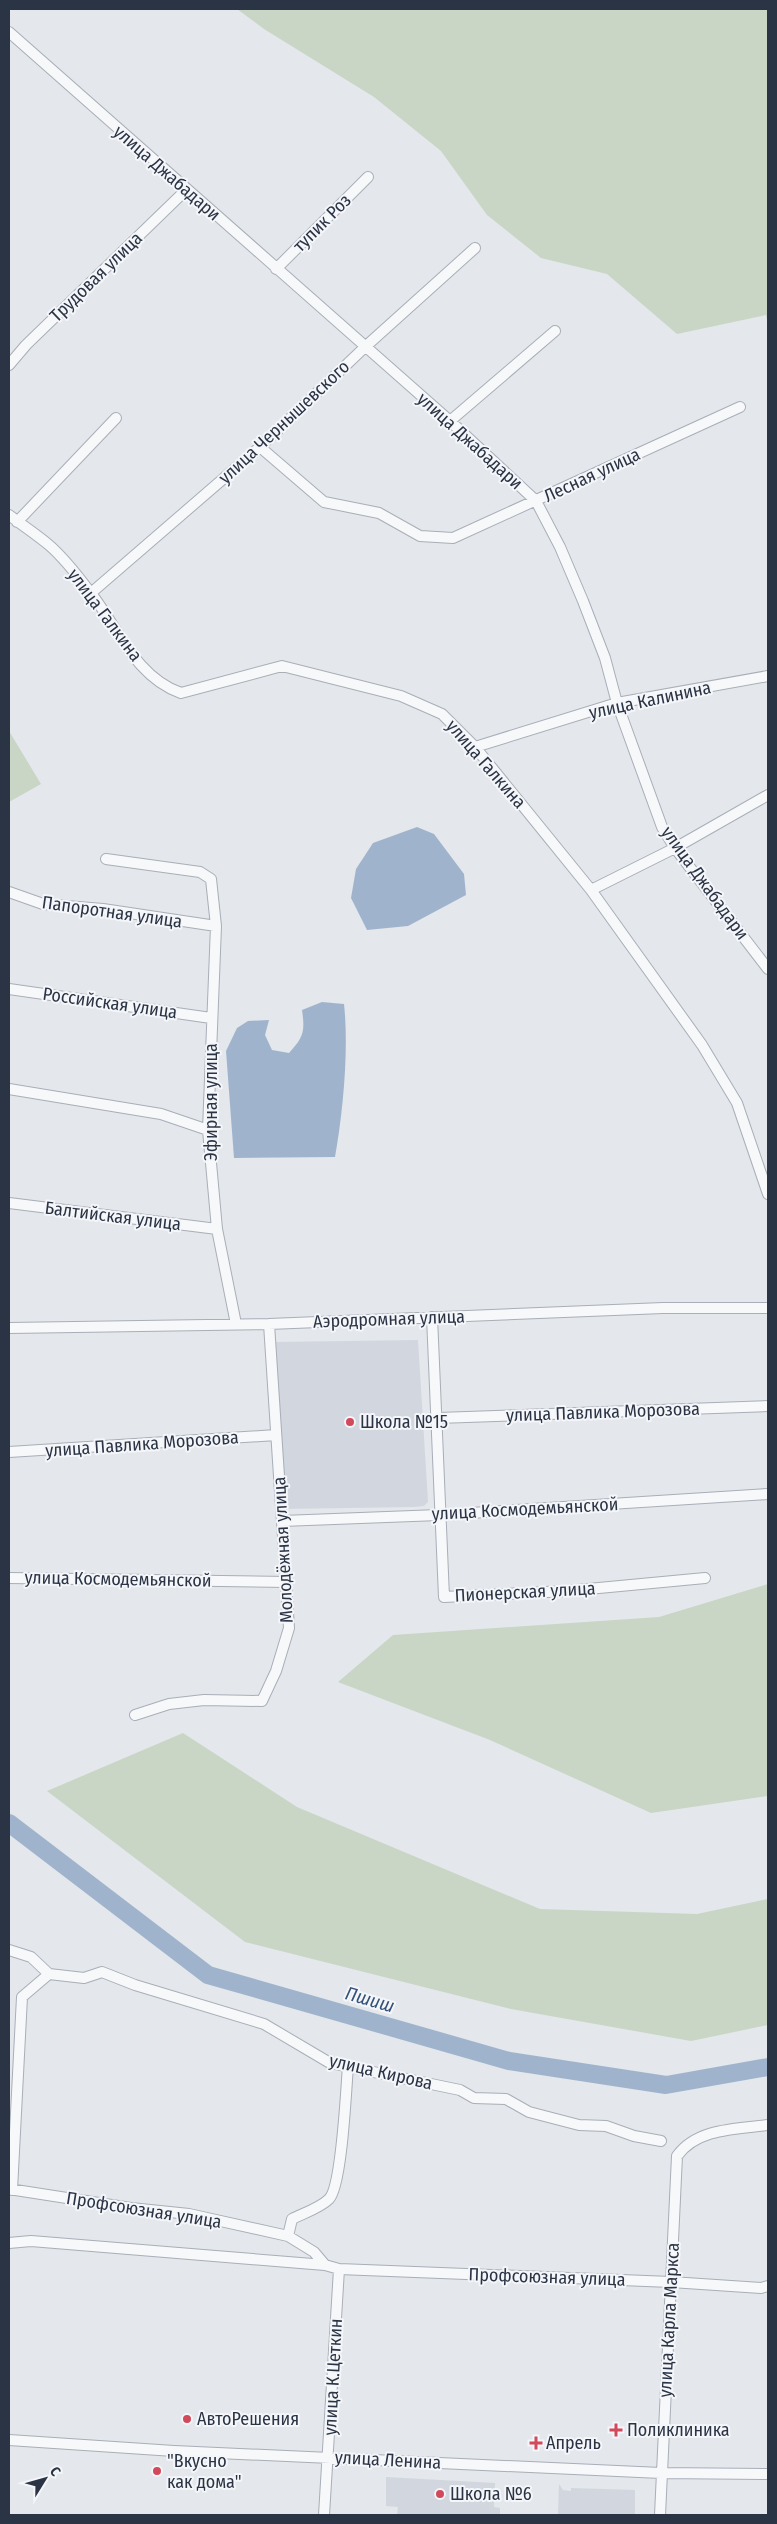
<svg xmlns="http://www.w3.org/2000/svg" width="777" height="2524" font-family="'Fira Sans Condensed',sans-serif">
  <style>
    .built { fill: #d2d6de }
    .green { fill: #c9d6c5 }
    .water { fill: #9fb4cc }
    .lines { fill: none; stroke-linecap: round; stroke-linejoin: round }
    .river { stroke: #9fb4cc; stroke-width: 18 }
    .minor-casing { stroke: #a9aeb7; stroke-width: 12 }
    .minor { stroke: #f7f8fa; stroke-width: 10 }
    .poi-dot { fill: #d1495b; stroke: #f4f6f9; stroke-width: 2 }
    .labels { text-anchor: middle; stroke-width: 4; stroke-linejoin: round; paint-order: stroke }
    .street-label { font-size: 18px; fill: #2b3445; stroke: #f4f6f9 }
    .poi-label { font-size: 18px; fill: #2b3445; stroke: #f4f6f9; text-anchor: start }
    .water-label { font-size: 19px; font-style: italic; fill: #34527a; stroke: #f4f6f9 }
  </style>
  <rect width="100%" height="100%" fill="#e4e7ec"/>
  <path class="built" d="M 418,1340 L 428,1502 L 424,1506 L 414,1507 L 282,1509 L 273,1342 Z
    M 386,2477 L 495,2483 L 494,2507 L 500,2508 L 500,2515 L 397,2515 L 398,2507 L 386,2506 Z
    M 559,2484 L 563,2490 L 571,2491 L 571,2488 L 635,2490 L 635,2515 L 558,2515 Z"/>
  <path class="green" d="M 237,9 L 768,9 L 768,324 L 766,315 L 677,334 L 607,274 L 541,258 L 487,215 L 441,151 L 374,97 L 264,29 Z
    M 9,731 L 41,784 L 9,802 Z
    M 768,1584 L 768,1796 L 651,1813 L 490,1740 L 338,1682 L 393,1635 L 659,1617 Z
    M 183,1733 L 297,1807 L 540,1909 L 697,1914 L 768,1899 L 768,2025 L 691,2041 L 511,2009 L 245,1942 L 47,1791 Z"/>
  <path class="water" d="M 417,827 L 434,834 L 464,874 L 466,895 L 408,926 L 367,930 L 351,898 L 356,869 L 373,843 Z
    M 322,1002 L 344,1004 C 349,1050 343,1112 335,1157 L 234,1158 L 226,1051 L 237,1028 L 248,1021 L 269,1020 L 265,1035 L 272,1050 L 289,1053 C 304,1037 305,1031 302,1010 Z"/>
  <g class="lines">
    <path class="river" d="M 9,1823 L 208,1975 L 509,2061 L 666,2085 L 768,2067"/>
    <defs>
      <path id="minor" d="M 9,32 L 450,421 L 536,501 L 560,547 L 583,601 L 605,658 L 617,703 L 662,827 L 675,848 L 768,969
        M 276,269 L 368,177
        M 9,365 L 26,345 L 186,190
        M 450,421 L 555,331
        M 260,447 L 324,502 L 379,513 L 420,536 L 453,538 L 740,407
        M 9,515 C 22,525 36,534 49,545 C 64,558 78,576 90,592 C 118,627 135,677 181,693 L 282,666 L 401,696 L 442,714 L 475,747 L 591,890 L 702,1045 L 737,1103 L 768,1194
        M 17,522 L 116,418
        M 91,593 L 260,447 L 365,347 L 475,248
        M 475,747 L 617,703 L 768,676
        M 106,859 L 200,872 L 211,879 L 216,926 L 208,1130 L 217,1229 L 236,1324
        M 591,890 L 675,848 L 768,795
        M 9,892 L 43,904 L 103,909 L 216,926
        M 9,989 L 211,1018
        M 9,1089 L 161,1114 L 208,1130
        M 9,1203 L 217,1229
        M 432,1317 L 444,1597 L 567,1591 L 705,1578
        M 9,1328 L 269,1324 L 663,1308 L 768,1308
        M 438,1418 L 768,1406
        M 9,1452 L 276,1435
        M 282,1521 L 439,1515 L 768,1494
        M 9,1578 L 287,1582
        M 135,1715 L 169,1704 L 204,1700 L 262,1701 L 276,1671 L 289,1628 L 269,1324
        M 9,1950 L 31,1957 L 49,1974 L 22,1997 L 12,2190
        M 49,1974 L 84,1978 L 102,1972 L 135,1985 L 264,2024 L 330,2063 L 460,2090 L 474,2098 L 506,2099 L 529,2112 L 579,2125 L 606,2126 L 634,2136 L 661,2141
        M 9,2189 L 131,2208 L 189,2214 L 288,2236 L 314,2252 L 325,2265
        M 288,2236 L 292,2219 C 304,2213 320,2208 329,2199 C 342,2186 346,2089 348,2066
        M 9,2243 L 31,2241 L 325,2265 L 339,2269 L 671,2282 L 761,2288 L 768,2286
        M 9,2440 L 174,2451 L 661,2473 L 768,2474
        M 324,2515 L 339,2269
        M 660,2515 L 677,2156 C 697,2128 737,2129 768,2125"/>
    </defs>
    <use href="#minor" class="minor-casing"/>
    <use href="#minor" class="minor"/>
  </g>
  <g class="poi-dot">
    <circle cx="350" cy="1422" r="5"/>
    <circle cx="187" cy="2419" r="5"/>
    <path d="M613.5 2422.5h5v5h5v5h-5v5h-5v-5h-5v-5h5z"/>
    <path d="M533.5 2435.5h5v5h5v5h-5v5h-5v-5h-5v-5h5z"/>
    <circle cx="157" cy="2471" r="5"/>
    <circle cx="440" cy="2494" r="5"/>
  </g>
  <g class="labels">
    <g class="street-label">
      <text transform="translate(167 173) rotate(41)" y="6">улица Джабадари</text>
      <text transform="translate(322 223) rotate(-45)" y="6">тупик Роз</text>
      <text transform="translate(96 277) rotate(-44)" y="6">Трудовая улица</text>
      <text transform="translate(284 422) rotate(-43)" y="6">улица Чернышевского</text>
      <text transform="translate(470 441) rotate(42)" y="6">улица Джабадари</text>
      <text transform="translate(592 475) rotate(-25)" y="6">Лесная улица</text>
      <text transform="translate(105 615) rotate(53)" y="6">улица Галкина</text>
      <text transform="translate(650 700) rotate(-12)" y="6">улица Калинина</text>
      <text transform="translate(486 764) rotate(49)" y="6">улица Галкина</text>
      <text transform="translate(705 883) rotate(54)" y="6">улица Джабадари</text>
      <text transform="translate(112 912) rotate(8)" y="6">Папоротная улица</text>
      <text transform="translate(110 1003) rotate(8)" y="6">Российская улица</text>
      <text transform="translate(211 1102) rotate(-90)" y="6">Эфирная улица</text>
      <text transform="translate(113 1216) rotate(7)" y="6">Балтийская улица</text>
      <text transform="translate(389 1319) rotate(-2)" y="6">Аэродромная улица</text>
      <text transform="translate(603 1412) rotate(-2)" y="6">улица Павлика Морозова</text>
      <text transform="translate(142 1444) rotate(-4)" y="6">улица Павлика Морозова</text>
      <text transform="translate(525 1509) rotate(-3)" y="6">улица Космодемьянской</text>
      <text transform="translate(283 1550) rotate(-93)" y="6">Молодёжная улица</text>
      <text transform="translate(118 1579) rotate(1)" y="6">улица Космодемьянской</text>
      <text transform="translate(525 1592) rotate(-3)" y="6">Пионерская улица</text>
      <text transform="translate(381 2072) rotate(13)" y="6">улица Кирова</text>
      <text transform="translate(144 2210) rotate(9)" y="6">Профсоюзная улица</text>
      <text transform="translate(547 2277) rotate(2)" y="6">Профсоюзная улица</text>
      <text transform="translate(669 2320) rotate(-87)" y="6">улица Карла Маркса</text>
      <text transform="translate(333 2377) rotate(-87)" y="6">улица К.Цеткин</text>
      <text transform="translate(388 2460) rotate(3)" y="6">улица Ленина</text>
    </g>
    <g class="poi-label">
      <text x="360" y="1428">Школа №15</text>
      <text x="197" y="2425">АвтоРешения</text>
      <text x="627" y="2436">Поликлиника</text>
      <text x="546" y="2449">Апрель</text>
      <text x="167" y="2467">"Вкусно<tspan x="167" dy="21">как дома"</tspan></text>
      <text x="450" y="2500">Школа №6</text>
    </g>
    <g class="water-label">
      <text transform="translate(370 1999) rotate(16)" y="7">Пшиш</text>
    </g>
  </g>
  <rect width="777" height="2524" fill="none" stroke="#2b3445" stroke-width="20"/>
  <g transform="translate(45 2479) rotate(53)" stroke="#f4f6f9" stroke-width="4" paint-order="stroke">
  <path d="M0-4L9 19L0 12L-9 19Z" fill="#2b3445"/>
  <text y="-8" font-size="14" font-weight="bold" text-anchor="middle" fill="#2b3445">С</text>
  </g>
</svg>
